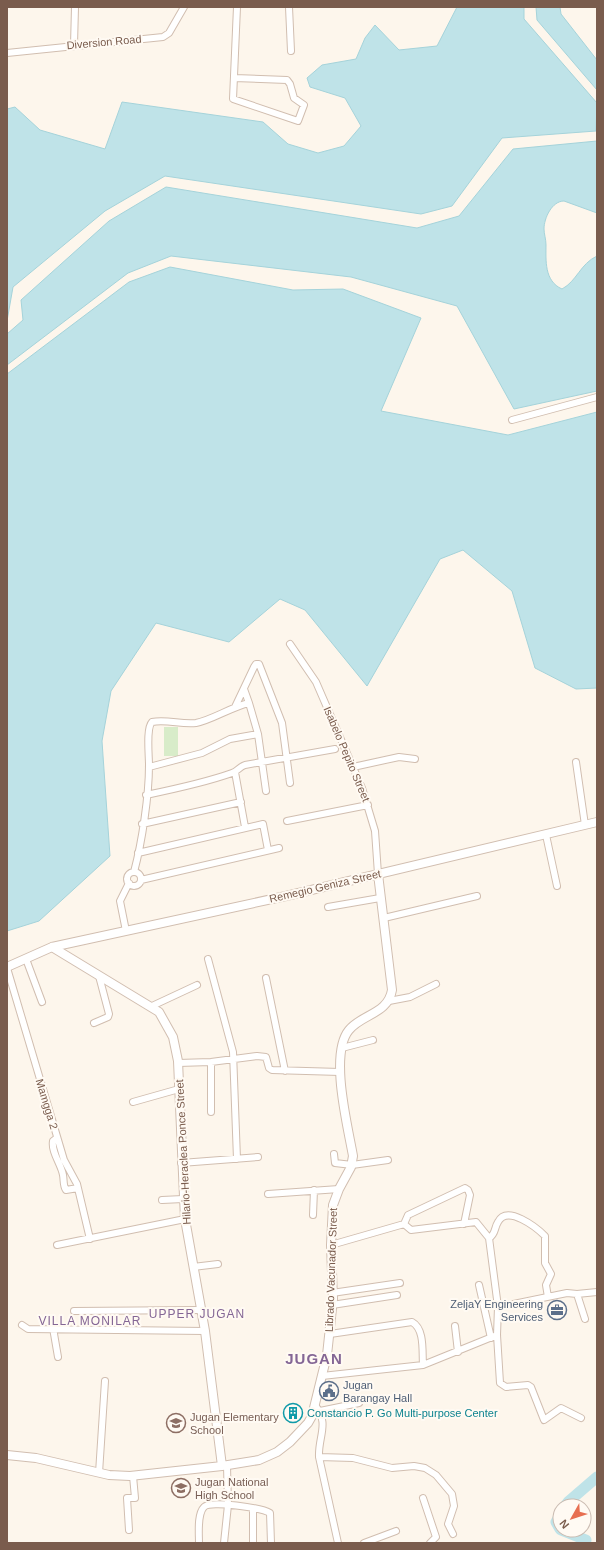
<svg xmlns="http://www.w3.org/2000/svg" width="604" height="1550" font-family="Arial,sans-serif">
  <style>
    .green { fill: #d8ecc9 }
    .water { fill: #bfe3e8; stroke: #a5d3da }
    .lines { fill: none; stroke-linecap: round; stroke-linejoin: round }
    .river { stroke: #bfe3e8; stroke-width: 11 }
    .minor-casing { stroke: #d1beb0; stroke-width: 8 }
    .tertiary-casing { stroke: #d1beb0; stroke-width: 10 }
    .minor { stroke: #fff; stroke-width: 6 }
    .tertiary { stroke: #fff; stroke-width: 8 }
    .labels { text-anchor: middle; stroke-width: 4; stroke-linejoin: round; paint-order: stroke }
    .street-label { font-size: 11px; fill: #7a5c4d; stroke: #fffaf3 }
    .service-label { font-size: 11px; fill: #4e5e75; stroke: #fffaf3; text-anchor: end }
    .culture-label { font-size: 11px; fill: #0d838f; stroke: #fffaf3; text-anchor: start }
    .education-label { font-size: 11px; fill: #785e54; stroke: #fffaf3; text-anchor: start }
    .neighbourhood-label { font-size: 12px; letter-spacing: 1px; fill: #846695; stroke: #fffaf3 }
    .district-label { font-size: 15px; font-weight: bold; letter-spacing: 1px; fill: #846695; stroke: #fffaf3 }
  </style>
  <rect width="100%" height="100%" fill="#fdf6ec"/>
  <path class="green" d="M 164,727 L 178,727 L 178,756 L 164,756 Z"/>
  <path class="water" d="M 457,7 L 524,7 L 524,19 L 597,103 L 596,131 L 502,138 L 452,206 L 421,214 L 165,176 L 105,211 L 13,287 L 7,321 L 7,109 L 15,107 L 40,130 L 105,149 L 122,102 L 263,122 L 288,144 L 318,153 L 344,146 L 361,126 L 345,98 L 310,87 L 307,78 L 322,65 L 356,59 L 365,38 L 375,25 L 399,50 L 437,46 Z
    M 536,7 L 560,7 L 561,14 L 597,60 L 597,90 L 537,20 Z
    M 597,141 L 597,213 L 564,201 C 552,201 544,218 544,229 C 544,234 546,239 546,245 C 546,260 544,281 562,289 C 577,281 580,264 597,256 L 597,391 L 514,409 L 457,306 L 351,277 L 171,256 L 128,273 L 7,365 L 7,334 L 23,320 L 21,300 L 109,221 L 166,187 L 417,228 L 459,216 L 513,149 Z
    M 170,267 L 293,290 L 343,289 L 421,318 L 381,411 L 508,435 L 597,412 L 597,688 L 576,689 L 535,668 L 512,591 L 463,550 L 440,559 L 367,686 L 305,610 L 280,599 L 229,642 L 156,623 L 111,691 L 102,741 L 110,856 L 39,921 L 7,931 L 7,374 L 129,282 Z"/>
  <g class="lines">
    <path class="river" d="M 565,1506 L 568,1502 L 597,1477
      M 560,1515 L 556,1522 L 560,1529
      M 561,1530 L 586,1540 L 585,1543"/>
    <defs>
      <path id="minor" d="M 289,7 L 291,51
        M 74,45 L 75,7
        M 7,53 L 163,37 L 169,33 L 184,7
        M 234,78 L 287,80 L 290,84 L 294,98 L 304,105 L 298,121 L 233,99 L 237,7
        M 512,420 L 597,397
        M 290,644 L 316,682 L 362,788 L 375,831 L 378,874
        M 244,689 L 249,703
        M 235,707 L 254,667 L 256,664 L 259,664 L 282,723 L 290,783
        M 576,762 L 585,825
        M 149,767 L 202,753 L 230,739 L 258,734
        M 353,767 L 399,757 L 415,759
        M 235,772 L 245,827
        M 146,795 C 175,789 204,783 232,773 C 237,772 239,767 245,765 L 335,749
        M 287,821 L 368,805
        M 142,824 L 241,802
        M 546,835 L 557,886
        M 138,853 L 263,824 L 268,850
        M 134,872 C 142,842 149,796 149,765 C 149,755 146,728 152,722 C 167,719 182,725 196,723 C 212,720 231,707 249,703 L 258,734 L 266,791
        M127 879a7 7 0 1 1 14 0a7 7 0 1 1-14 0Z
        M 141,880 L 279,848
        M 328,907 L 380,898
        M 384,918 L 477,896
        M 126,931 L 120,901 L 129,883
        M 26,959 L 42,1002
        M 208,959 L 233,1052 L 237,1159
        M 7,968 L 64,1160 L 77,1184 L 90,1239
        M 266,978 L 285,1071
        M 389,1001 L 410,997 L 436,984
        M 152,1006 L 197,985
        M 94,1023 L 108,1017 L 109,1014 L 99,976
        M 342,1048 L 373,1040
        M 178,1063 L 211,1062 L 257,1056 L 266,1057 L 269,1068 L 272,1070 L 340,1072
        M 133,1102 L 179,1089
        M 211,1112 L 211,1062
        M 57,1138 L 53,1141 C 51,1152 61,1164 63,1175 C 64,1180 63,1186 66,1190 L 78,1188
        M 334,1154 L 335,1163 L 352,1165 L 388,1160
        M 181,1163 L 258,1157
        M 268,1194 L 339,1189
        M 162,1200 L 183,1199
        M 313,1215 L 314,1190
        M 404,1224 L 411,1230 L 476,1222 L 489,1238 L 498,1307 L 497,1335 L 500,1383 L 506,1387 L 528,1385 L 531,1387 L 544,1420 L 561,1408 L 581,1418
        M 489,1238 C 496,1234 494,1228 498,1222 C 507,1204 537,1228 545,1236 L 545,1263 L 551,1274 L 546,1285 L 548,1297
        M 57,1245 L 185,1219
        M 331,1245 L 404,1224 L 408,1215 L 465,1188 L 468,1190 L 470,1195 L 464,1224
        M 193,1267 L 218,1264
        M 479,1285 L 491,1338
        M 332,1293 L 400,1283
        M 577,1294 L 597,1292
        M 332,1305 L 397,1295
        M 498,1307 L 567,1293 L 577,1294 L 585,1319
        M 74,1311 L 201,1310
        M 22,1325 L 28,1329 L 205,1331
        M 455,1326 L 458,1352
        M 53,1328 L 58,1357
        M 330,1334 L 412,1322 C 425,1329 422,1352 423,1365
        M 322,1376 L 423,1365 L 497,1335
        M 315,1405 C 330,1424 318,1436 319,1457 L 338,1543
        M 320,1411 L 359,1403
        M 319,1457 L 353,1458 L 392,1468 L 414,1466 L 425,1468 L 436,1475 L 452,1494 L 454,1506 L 448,1524 L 453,1534
        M 99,1473 L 105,1381
        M 423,1498 L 436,1537 L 430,1543
        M 253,1509 L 253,1543
        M 129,1530 L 127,1498 L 135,1498 L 133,1476
        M 199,1543 C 199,1533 197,1514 204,1507 C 210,1500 262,1508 270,1513 L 271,1543
        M 224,1543 L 228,1505 L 227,1466
        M 364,1543 L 396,1531"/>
      <path id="tertiary" d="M 52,947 L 159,1012 L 173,1037 L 178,1061 L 185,1219 L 205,1331 L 222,1466
        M 7,967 L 52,947 L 286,896 L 597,822
        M 7,1455 L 36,1458 L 109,1475 L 130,1476 L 222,1466 L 259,1460 L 277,1452 L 290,1442 L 308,1423 L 312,1416 L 327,1355 L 333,1299 L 331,1245 L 333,1205 L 339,1189 L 351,1167 L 353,1156 C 348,1127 329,1054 349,1030 C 362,1014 388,1014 392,990 L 378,874"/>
    </defs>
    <use href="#minor" class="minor-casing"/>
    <use href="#tertiary" class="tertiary-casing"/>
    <use href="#minor" class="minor"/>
    <use href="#tertiary" class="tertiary"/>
  </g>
  <defs>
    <symbol id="office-ring" viewBox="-11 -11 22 22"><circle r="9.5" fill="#fffaf3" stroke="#5c6f8a" stroke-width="1.5"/><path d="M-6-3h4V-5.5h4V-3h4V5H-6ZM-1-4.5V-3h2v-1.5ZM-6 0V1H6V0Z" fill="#5c6f8a"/></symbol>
    <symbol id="civic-ring" viewBox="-11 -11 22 22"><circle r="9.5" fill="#fffaf3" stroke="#5c6f8a" stroke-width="1.5"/><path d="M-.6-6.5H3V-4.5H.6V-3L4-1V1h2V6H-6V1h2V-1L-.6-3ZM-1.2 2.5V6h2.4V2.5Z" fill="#5c6f8a"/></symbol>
    <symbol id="building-ring" viewBox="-11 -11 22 22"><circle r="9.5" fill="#fffaf3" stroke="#0f9aa8" stroke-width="1.5"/><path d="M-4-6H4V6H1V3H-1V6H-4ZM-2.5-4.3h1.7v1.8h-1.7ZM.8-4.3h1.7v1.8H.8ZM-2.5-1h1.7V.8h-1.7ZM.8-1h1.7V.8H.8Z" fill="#0f9aa8"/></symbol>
    <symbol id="school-ring" viewBox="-11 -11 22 22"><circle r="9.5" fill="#fffaf3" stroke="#8d6e63" stroke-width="1.5"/><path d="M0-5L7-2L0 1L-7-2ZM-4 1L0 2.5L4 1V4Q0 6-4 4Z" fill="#8d6e63"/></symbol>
  </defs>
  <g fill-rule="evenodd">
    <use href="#office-ring" x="546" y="1299" width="22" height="22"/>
    <use href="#civic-ring" x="318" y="1380" width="22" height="22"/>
    <use href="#building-ring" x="282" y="1402" width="22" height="22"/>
    <use href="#school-ring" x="165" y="1412" width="22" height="22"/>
    <use href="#school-ring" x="170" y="1477" width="22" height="22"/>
  </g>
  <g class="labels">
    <g class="street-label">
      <text transform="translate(104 42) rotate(-5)" y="4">Diversion Road</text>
      <text transform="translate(347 754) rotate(67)" y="4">Isabelo Pepito Street</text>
      <text transform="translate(325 886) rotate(-13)" y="4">Remegio Geniza Street</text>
      <text transform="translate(47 1104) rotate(73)" y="4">Mamgga 2</text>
      <text transform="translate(183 1152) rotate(-93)" y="4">Hilario-Heraclea Ponce Street</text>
      <text transform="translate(331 1270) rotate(-88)" y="4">Librado Vacunador Street</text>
    </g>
    <g class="service-label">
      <text x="543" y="1308">ZeljaY Engineering<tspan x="543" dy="13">Services</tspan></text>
      <text x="343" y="1389" text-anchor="start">Jugan<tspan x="343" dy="13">Barangay Hall</tspan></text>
    </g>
    <g class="culture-label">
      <text x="307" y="1417">Constancio P. Go Multi-purpose Center</text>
    </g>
    <g class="education-label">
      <text x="190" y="1421">Jugan Elementary<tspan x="190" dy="13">School</tspan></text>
      <text x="195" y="1486">Jugan National<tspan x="195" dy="13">High School</tspan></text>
    </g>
    <g class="neighbourhood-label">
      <text x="197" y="1318">UPPER JUGAN</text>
      <text x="90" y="1325">VILLA MONILAR</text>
    </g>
    <g class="district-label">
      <text x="314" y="1364">JUGAN</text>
    </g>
  </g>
  <rect width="604" height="1550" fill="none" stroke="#7a5c4d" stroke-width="16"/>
  <g transform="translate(572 1518) rotate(231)"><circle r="19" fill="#fffaf3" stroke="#cabbb1"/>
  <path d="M0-3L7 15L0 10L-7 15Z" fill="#e76f51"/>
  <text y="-6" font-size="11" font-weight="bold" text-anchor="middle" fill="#7a5c4d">N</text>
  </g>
</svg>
